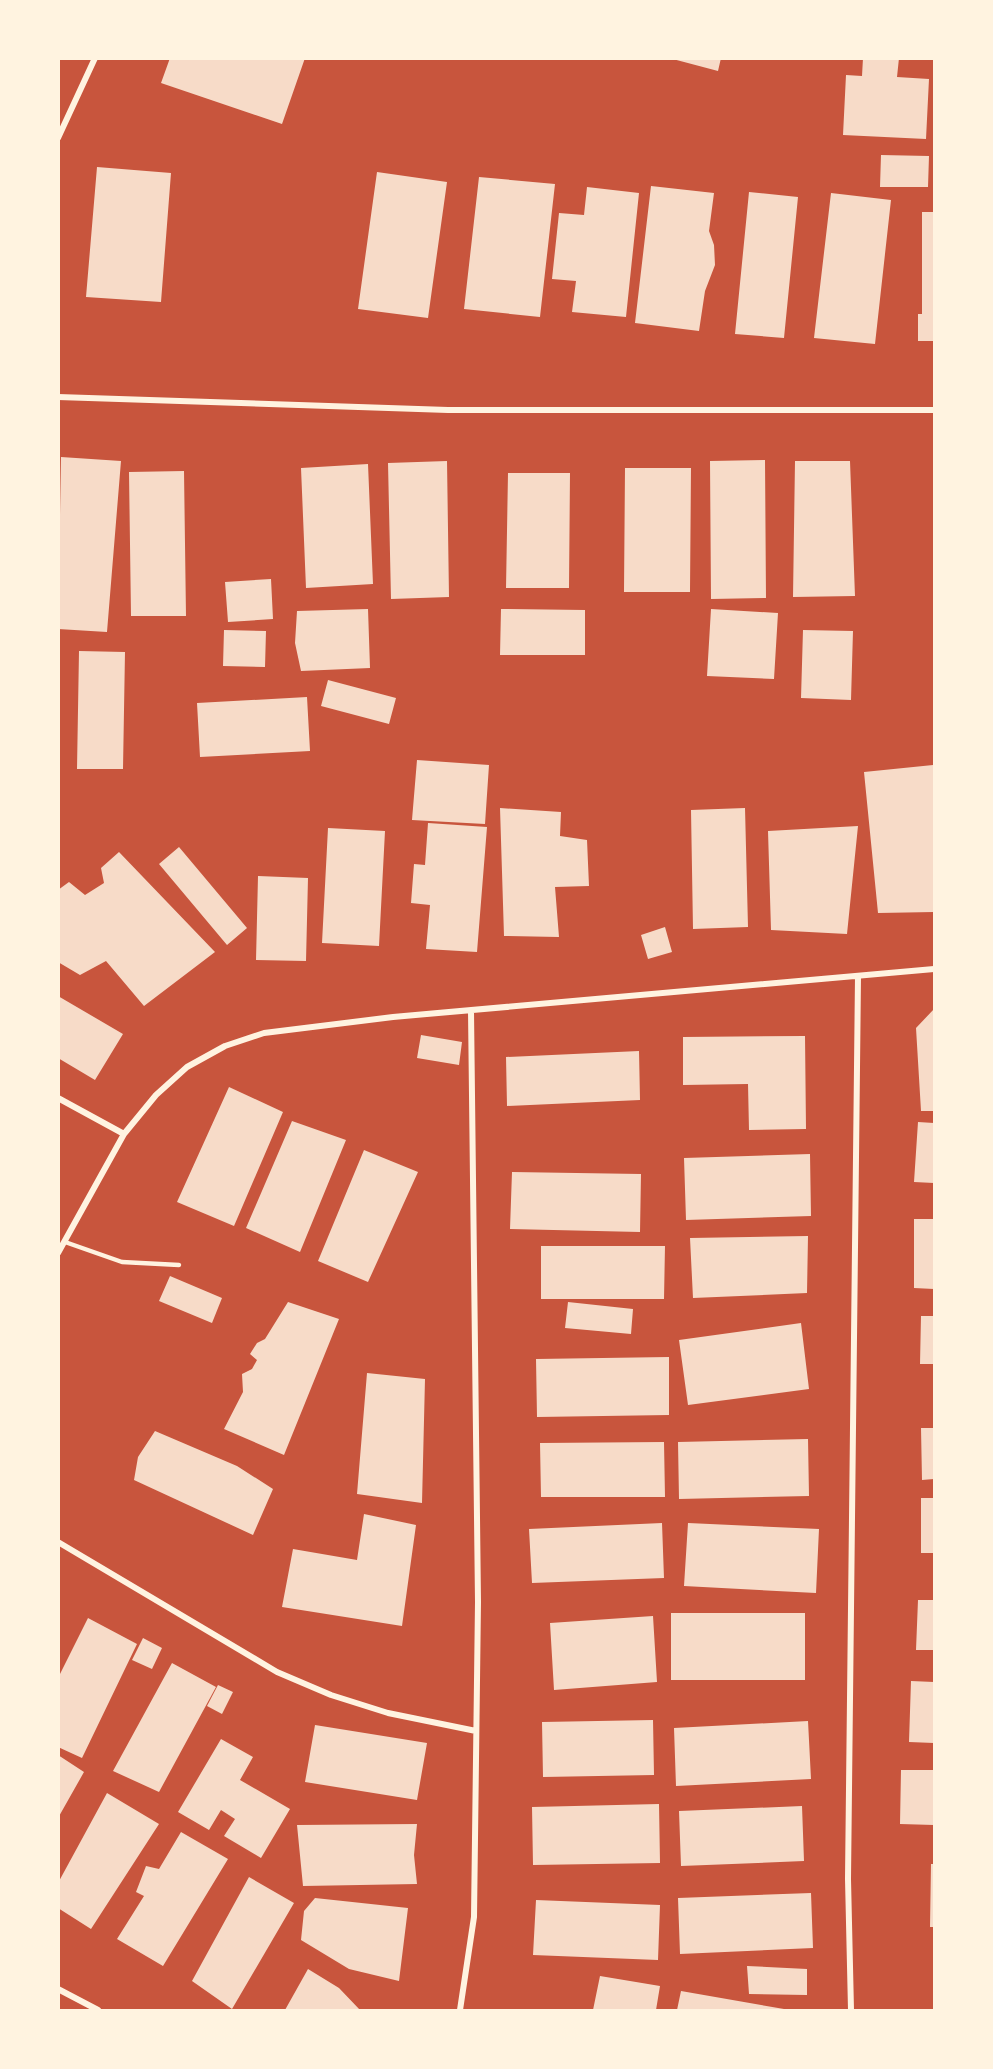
<svg xmlns="http://www.w3.org/2000/svg" width="993" height="2069" font-family="Merriweather,serif">
  <style>
    .building { fill: #f7dbc8 }
    .lines { fill: none; stroke-linecap: round; stroke-linejoin: round }
    .service { stroke: #fff3e0; stroke-width: 4.5 }
    .minor { stroke: #fff3e0; stroke-width: 6 }
  </style>
  <rect width="100%" height="100%" fill="#c8553d"/>
  <path class="building" d="M 170,58 L 305,58 L 282,124 L 161,83 Z
    M 669,58 L 721,58 L 718,71 Z
    M 863,58 L 899,58 L 897,77 L 929,79 L 926,139 L 843,135 L 846,75 L 862,76 Z
    M 881,155 L 929,156 L 928,187 L 880,187 Z
    M 97,167 L 171,173 L 161,302 L 86,297 Z
    M 377,172 L 447,182 L 428,318 L 358,309 Z
    M 479,177 L 555,184 L 540,317 L 464,309 Z
    M 651,186 L 714,193 L 709,231 L 714,245 L 715,265 L 705,291 L 699,331 L 635,323 Z
    M 587,187 L 639,193 L 626,317 L 572,312 L 576,281 L 552,279 L 559,213 L 584,215 Z
    M 749,192 L 798,197 L 784,338 L 735,334 Z
    M 831,193 L 891,200 L 875,344 L 814,338 Z
    M 922,212 L 934,212 L 934,341 L 918,341 L 918,314 L 922,314 Z
    M 61,457 L 121,461 L 107,632 L 58,629 Z
    M 765,460 L 766,598 L 711,599 L 710,461 Z
    M 447,461 L 449,597 L 391,599 L 388,463 Z
    M 795,461 L 850,461 L 855,596 L 793,597 Z
    M 368,464 L 373,584 L 306,588 L 301,468 Z
    M 625,468 L 691,468 L 690,592 L 624,592 Z
    M 184,471 L 186,616 L 131,616 L 129,472 Z
    M 508,473 L 570,473 L 569,588 L 506,588 Z
    M 271,579 L 273,619 L 228,622 L 225,582 Z
    M 368,609 L 370,668 L 301,671 L 295,643 L 297,611 Z
    M 501,609 L 585,610 L 585,655 L 500,655 Z
    M 711,609 L 778,613 L 774,679 L 707,676 Z
    M 224,630 L 266,631 L 265,667 L 223,666 Z
    M 803,630 L 853,631 L 851,700 L 801,698 Z
    M 79,651 L 125,652 L 123,769 L 77,769 Z
    M 328,680 L 396,698 L 389,724 L 321,706 Z
    M 307,697 L 310,751 L 200,757 L 197,703 Z
    M 417,760 L 489,765 L 485,824 L 412,820 Z
    M 933,765 L 934,912 L 878,913 L 864,772 Z
    M 500,808 L 561,812 L 560,836 L 587,840 L 589,886 L 555,887 L 559,937 L 504,936 Z
    M 745,808 L 748,927 L 693,929 L 691,810 Z
    M 428,823 L 487,827 L 477,952 L 426,949 L 430,905 L 411,903 L 414,864 L 425,865 Z
    M 858,826 L 847,934 L 771,930 L 768,831 Z
    M 328,828 L 385,831 L 379,946 L 322,943 Z
    M 179,847 L 247,928 L 227,945 L 159,864 Z
    M 119,852 L 215,952 L 144,1006 L 106,961 L 80,975 L 58,962 L 58,890 L 69,882 L 85,895 L 104,883 L 101,868 Z
    M 258,876 L 308,878 L 306,961 L 256,960 Z
    M 665,927 L 672,952 L 648,959 L 641,935 Z
    M 58,996 L 123,1034 L 95,1080 L 58,1058 Z
    M 934,1009 L 934,1111 L 921,1111 L 916,1028 Z
    M 421,1035 L 462,1042 L 459,1065 L 417,1058 Z
    M 805,1036 L 806,1129 L 749,1130 L 748,1084 L 683,1085 L 683,1037 Z
    M 639,1051 L 640,1100 L 507,1106 L 506,1057 Z
    M 229,1087 L 283,1112 L 234,1226 L 177,1202 Z
    M 292,1121 L 346,1140 L 300,1252 L 246,1228 Z
    M 918,1122 L 934,1123 L 934,1183 L 914,1182 Z
    M 364,1150 L 418,1172 L 368,1282 L 318,1261 Z
    M 810,1154 L 811,1216 L 686,1220 L 684,1158 Z
    M 512,1172 L 641,1174 L 640,1232 L 510,1229 Z
    M 914,1219 L 934,1219 L 934,1289 L 914,1288 Z
    M 808,1236 L 807,1293 L 693,1298 L 690,1238 Z
    M 541,1246 L 665,1246 L 664,1299 L 541,1299 Z
    M 170,1276 L 222,1298 L 212,1323 L 159,1301 Z
    M 288,1302 L 339,1319 L 284,1455 L 224,1429 L 243,1392 L 242,1374 L 252,1369 L 257,1360 L 250,1354 L 257,1343 L 265,1339 Z
    M 568,1302 L 633,1309 L 631,1334 L 565,1328 Z
    M 921,1316 L 934,1316 L 934,1364 L 920,1364 Z
    M 801,1323 L 809,1389 L 688,1405 L 679,1340 Z
    M 669,1357 L 669,1415 L 537,1417 L 536,1359 Z
    M 367,1373 L 425,1379 L 422,1503 L 357,1494 Z
    M 921,1428 L 934,1428 L 934,1479 L 922,1480 Z
    M 155,1431 L 237,1466 L 273,1489 L 253,1535 L 134,1480 L 138,1457 Z
    M 808,1439 L 809,1496 L 679,1499 L 678,1442 Z
    M 664,1442 L 665,1497 L 541,1497 L 540,1443 Z
    M 921,1498 L 934,1498 L 934,1553 L 921,1553 Z
    M 364,1514 L 416,1525 L 402,1626 L 282,1607 L 293,1549 L 357,1560 Z
    M 662,1523 L 664,1578 L 532,1583 L 529,1529 Z
    M 688,1523 L 819,1529 L 816,1593 L 684,1586 Z
    M 918,1600 L 934,1600 L 934,1650 L 916,1650 Z
    M 671,1613 L 805,1613 L 805,1680 L 671,1680 Z
    M 653,1616 L 657,1682 L 554,1690 L 550,1623 Z
    M 88,1618 L 137,1644 L 82,1758 L 58,1747 L 58,1678 Z
    M 143,1638 L 162,1648 L 152,1669 L 132,1660 Z
    M 172,1663 L 216,1687 L 159,1792 L 113,1771 Z
    M 911,1681 L 934,1682 L 934,1743 L 909,1742 Z
    M 218,1685 L 233,1692 L 222,1714 L 207,1706 Z
    M 653,1720 L 654,1775 L 543,1777 L 542,1722 Z
    M 808,1721 L 811,1779 L 676,1786 L 674,1728 Z
    M 315,1725 L 427,1743 L 417,1800 L 305,1782 Z
    M 221,1739 L 253,1757 L 240,1780 L 290,1809 L 261,1858 L 224,1836 L 235,1819 L 221,1810 L 209,1830 L 178,1812 Z
    M 58,1755 L 84,1772 L 58,1818 Z
    M 901,1770 L 934,1770 L 934,1825 L 900,1824 Z
    M 107,1793 L 159,1824 L 91,1929 L 58,1908 L 58,1883 Z
    M 659,1804 L 660,1863 L 533,1865 L 532,1807 Z
    M 802,1806 L 804,1861 L 681,1866 L 679,1811 Z
    M 417,1824 L 414,1855 L 417,1884 L 303,1886 L 297,1825 Z
    M 181,1832 L 228,1859 L 163,1966 L 117,1939 L 144,1896 L 136,1892 L 146,1866 L 159,1869 Z
    M 931,1864 L 934,1864 L 934,1927 L 930,1927 Z
    M 249,1877 L 294,1903 L 232,2009 L 192,1981 Z
    M 811,1893 L 813,1948 L 680,1954 L 678,1898 Z
    M 315,1898 L 408,1908 L 399,1981 L 349,1969 L 301,1940 L 304,1911 Z
    M 536,1900 L 660,1905 L 658,1960 L 533,1955 Z
    M 747,1966 L 807,1969 L 807,1995 L 749,1994 Z
    M 308,1969 L 339,1988 L 360,2010 L 285,2010 Z
    M 600,1976 L 660,1986 L 656,2010 L 593,2010 Z
    M 681,1991 L 784,2009 L 784,2010 L 677,2010 Z"/>
  <g class="lines">
    <path class="service" d="M 65,1242 L 122,1262 L 179,1265"/>
    <path class="minor" d="M 58,138 L 95,58
      M 58,397 L 448,410 L 934,410
      M 58,1098 L 124,1134
      M 58,1253 L 124,1134 L 156,1095 L 187,1067 L 225,1046 L 264,1033 L 393,1017 L 934,969
      M 58,1542 L 277,1672 L 331,1695 L 388,1713 L 476,1731
      M 58,1989 L 98,2010
      M 460,2010 L 474,1917 L 478,1602 L 471,1011
      M 851,2010 L 848,1879 L 858,977"/>
  </g>
  <rect width="993" height="2069" fill="none" stroke="#fff3e0" stroke-width="120"/>
</svg>
